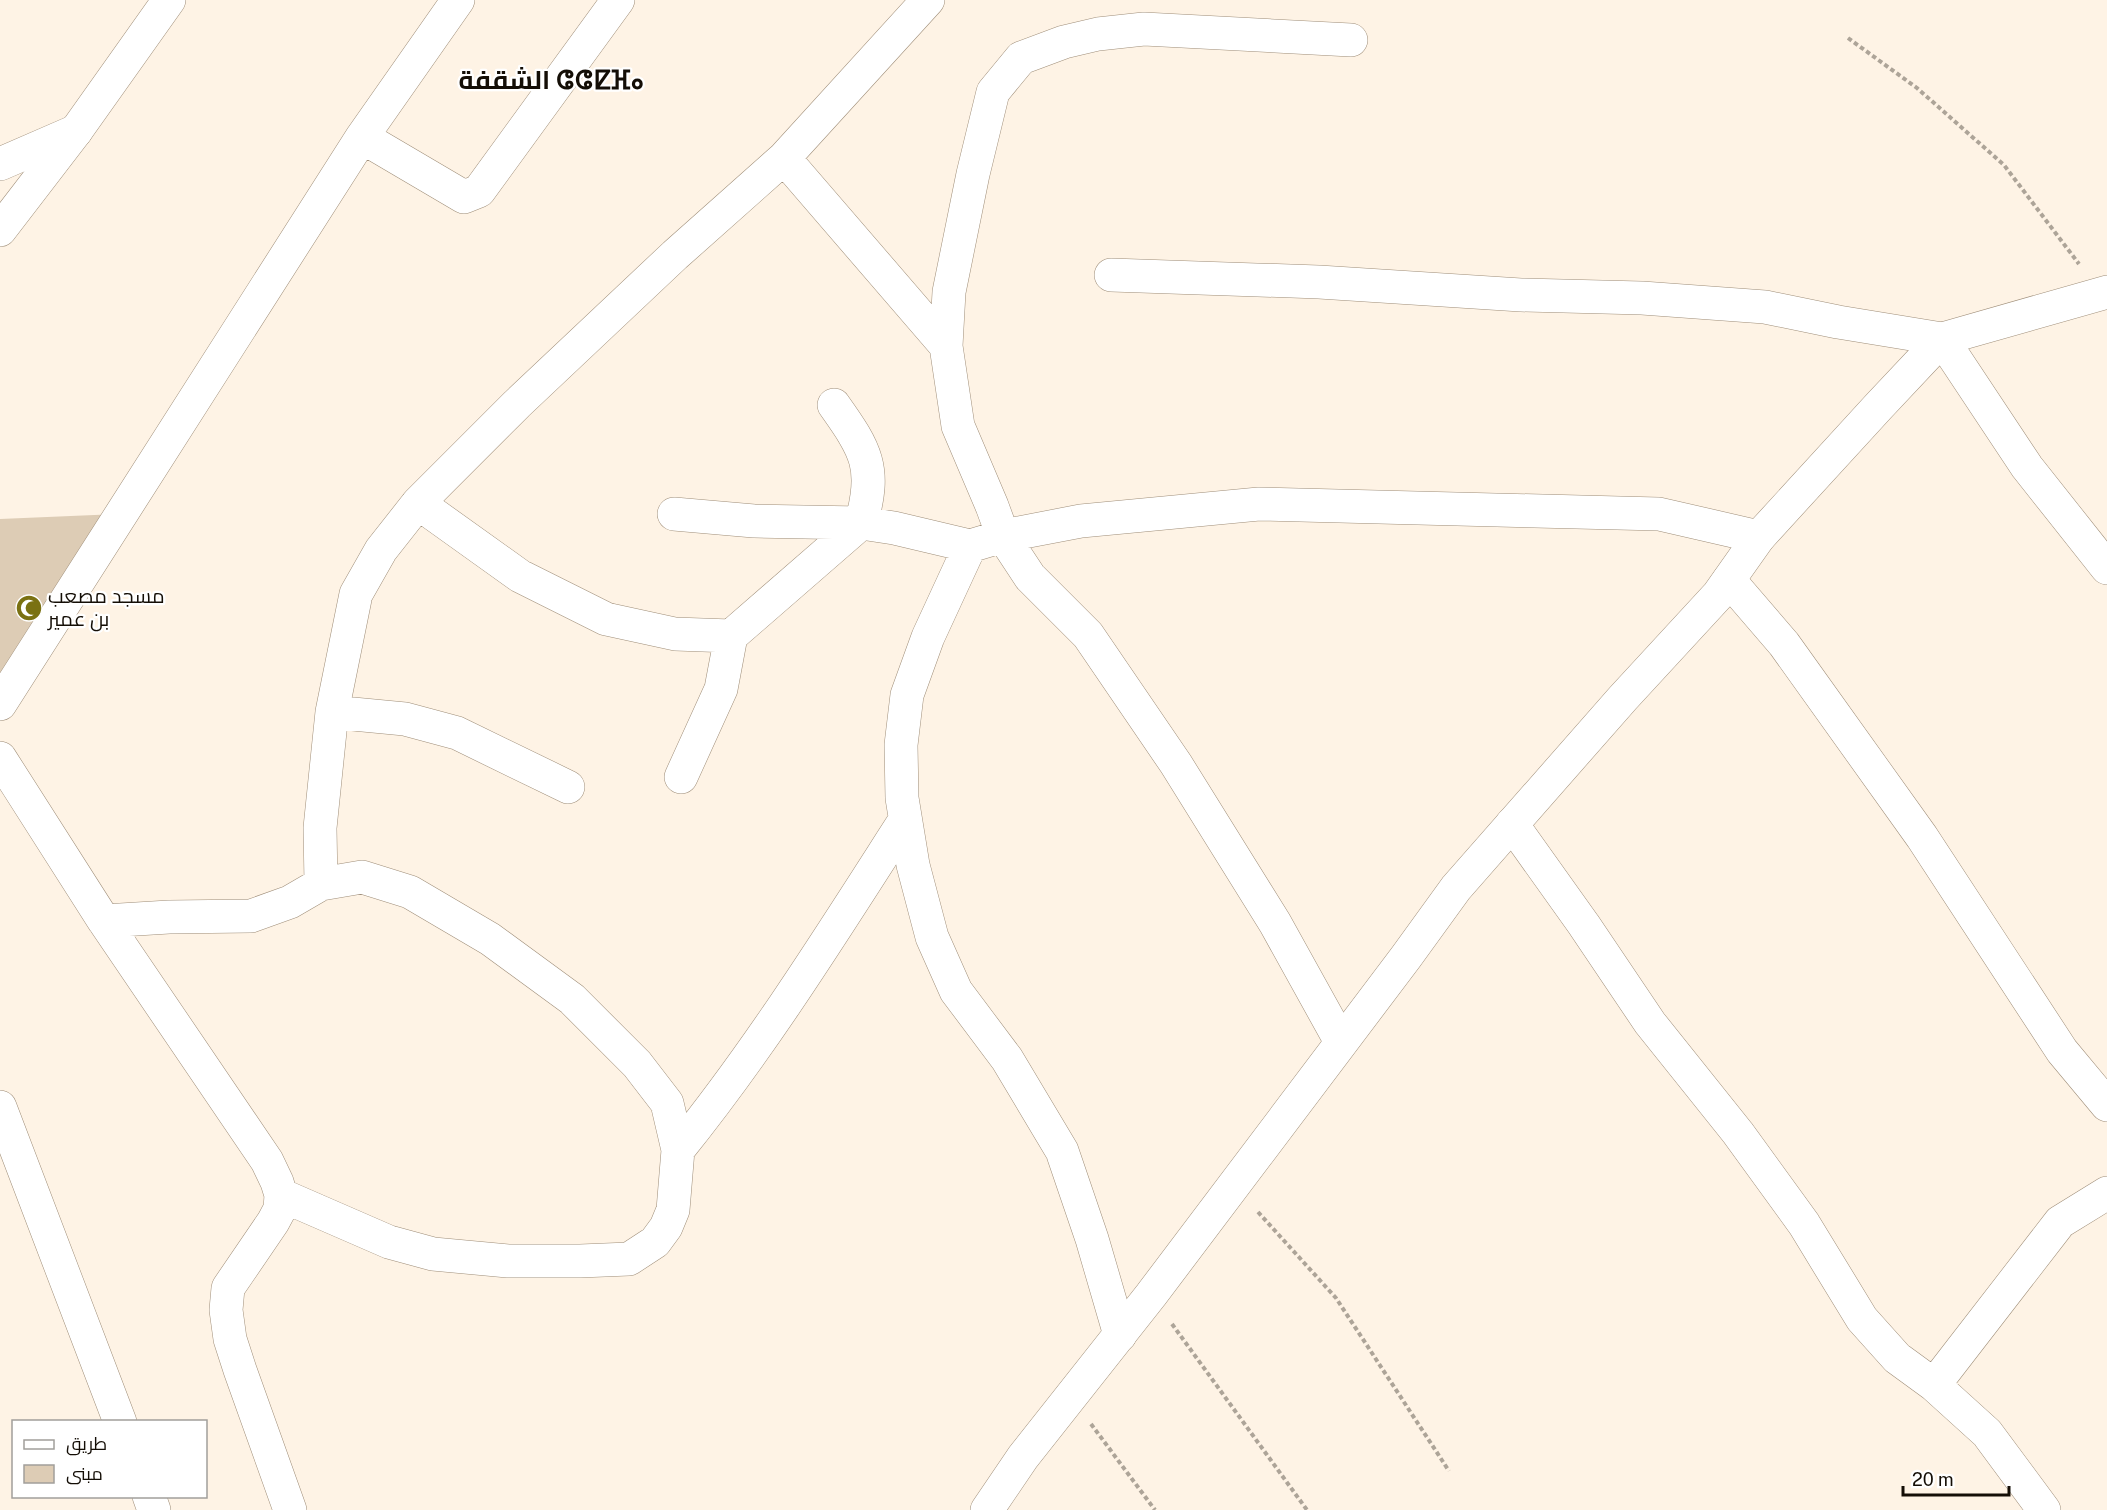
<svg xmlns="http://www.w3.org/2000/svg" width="2107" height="1510" font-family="'Public Sans',Cairo,'Noto Sans Tifinagh',sans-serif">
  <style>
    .building { fill: #ddccb5 }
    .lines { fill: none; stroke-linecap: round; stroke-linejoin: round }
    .street-casing { stroke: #9f8e79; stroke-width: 34 }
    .secondary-casing { stroke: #9f8e79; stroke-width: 34 }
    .path { stroke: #ada498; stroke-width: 4; stroke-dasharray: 4.5 3; stroke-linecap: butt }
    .street { stroke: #fff; stroke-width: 33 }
    .secondary { stroke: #fff; stroke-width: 33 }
    .labels { text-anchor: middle; stroke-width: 4.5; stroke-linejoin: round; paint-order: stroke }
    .poi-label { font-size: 20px; fill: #140e06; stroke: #fff; text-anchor: start }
    .district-label { font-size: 26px; font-weight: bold; fill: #140e06; stroke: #fff }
  </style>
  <rect width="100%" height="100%" fill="#fef3e5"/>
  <path class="building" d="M 118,514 L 0,697 L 0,519 Z"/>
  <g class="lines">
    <defs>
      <path id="street" d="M 362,137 L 464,197 L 479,191 L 618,0
        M 784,158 L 946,346
        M 0,164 L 76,131
        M 1111,275 L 1319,282 L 1521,295 L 1642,298 L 1765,307 L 1838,322 L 1942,339 L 2027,467 L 2107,568
        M 418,503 L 517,404 L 675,255 L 784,158 L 928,0
        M 674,514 L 754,521 L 861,523 C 877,468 866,450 834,405
        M 970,546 L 928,637 L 907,695 L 901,745 L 902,798 L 913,865 L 932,937 L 956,991 L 1007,1059 L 1062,1151 L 1092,1239 L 1120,1335
        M 1729,580 L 1784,644 L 1922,837 L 2062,1051 L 2107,1105
        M 0,704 L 362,137 L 458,0
        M 332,712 L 405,719 L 457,733 L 568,787
        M 0,758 L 104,921 L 267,1161 L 277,1182 L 281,1195 L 280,1209 L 273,1222 L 228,1288 L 226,1310 L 230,1339 L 240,1370 L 290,1510
        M 681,777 L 721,689 L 731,636
        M 1512,824 L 1584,925 L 1650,1023 L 1738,1133 L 1804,1224 L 1862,1319 L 1897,1358 L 1934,1385 L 1987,1433 L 2044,1510
        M 321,884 L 320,828 L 332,712 L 356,594 L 381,550 L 418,503 L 520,576 L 606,619 L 675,634 L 731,636 L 861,523 L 894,528 L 970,546 L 1003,536 L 1081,521 L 1259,504 L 1659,514 L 1759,537
        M 104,921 L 169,917 L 251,916 L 290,902 L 321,884 L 362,877 L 410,892 L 490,939 L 572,999 L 637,1064 L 667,1103 L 678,1150 L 673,1210 L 666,1227 L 655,1242 L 629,1259 L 580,1261 L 508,1261 L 433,1254 L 389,1242 L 281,1195
        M 1341,1042 L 1275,923 L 1176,764 L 1088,635 L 1030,577 L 1003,536 L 992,506 L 958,426 L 946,346 L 949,292 L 973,174 L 993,92 L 1021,58 L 1064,42 L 1098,34 L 1144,29 L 1351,40
        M 678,1150 C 762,1046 833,932 905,820
        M 1934,1385 L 2060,1222 L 2107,1193"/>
      <path id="secondary" d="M 0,230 L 76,131 L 169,0
        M 0,1107 L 120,1422
        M 149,1496 L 154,1510
        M 987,1510 L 1023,1457 L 1151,1295 L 1406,957 L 1456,888 L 1623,698 L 1718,595 L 1759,537 L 1878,407 L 1942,339 L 2107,292"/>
    </defs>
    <use href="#street" class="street-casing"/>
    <use href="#secondary" class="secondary-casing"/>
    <path class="path" d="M 1848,38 L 1917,88 L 2004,165 L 2079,264
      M 1258,1212 L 1336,1298 L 1449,1471
      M 1172,1324 L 1307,1510
      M 1091,1424 L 1155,1510"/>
    <use href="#street" class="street"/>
    <use href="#secondary" class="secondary"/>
  </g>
  <defs>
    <symbol id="mosque-disc" viewBox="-11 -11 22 22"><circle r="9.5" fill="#7a7112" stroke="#fff"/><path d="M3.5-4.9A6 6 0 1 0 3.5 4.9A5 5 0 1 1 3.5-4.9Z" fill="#fff"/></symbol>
  </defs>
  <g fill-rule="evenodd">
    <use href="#mosque-disc" x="14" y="593" width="30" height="30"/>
  </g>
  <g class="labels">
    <g class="poi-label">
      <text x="48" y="603">مسجد مصعب<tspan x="48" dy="23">بن عمير</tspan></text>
    </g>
    <g class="district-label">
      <text x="551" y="89">الشقفة ⵛⵛⵇⴼⴰ</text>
    </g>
  </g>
  <rect x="12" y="1420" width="195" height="78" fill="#ffffff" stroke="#a19f9b" stroke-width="1.5"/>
  <rect x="24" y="1440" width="30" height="9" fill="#ffffff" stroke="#a19f9b" stroke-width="1.5"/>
  <text x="66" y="1450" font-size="18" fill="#140e06">طريق</text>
  <rect x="24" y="1465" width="30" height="18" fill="#ddccb5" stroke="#a19f9b" stroke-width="1.5"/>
  <text x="66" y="1480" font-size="18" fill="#140e06">مبنى</text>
  <path d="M1903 1486v9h106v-9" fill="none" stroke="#140e06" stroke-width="3"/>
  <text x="1912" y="1486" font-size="18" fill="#140e06" stroke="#ffffff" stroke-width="4.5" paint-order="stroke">20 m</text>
</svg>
